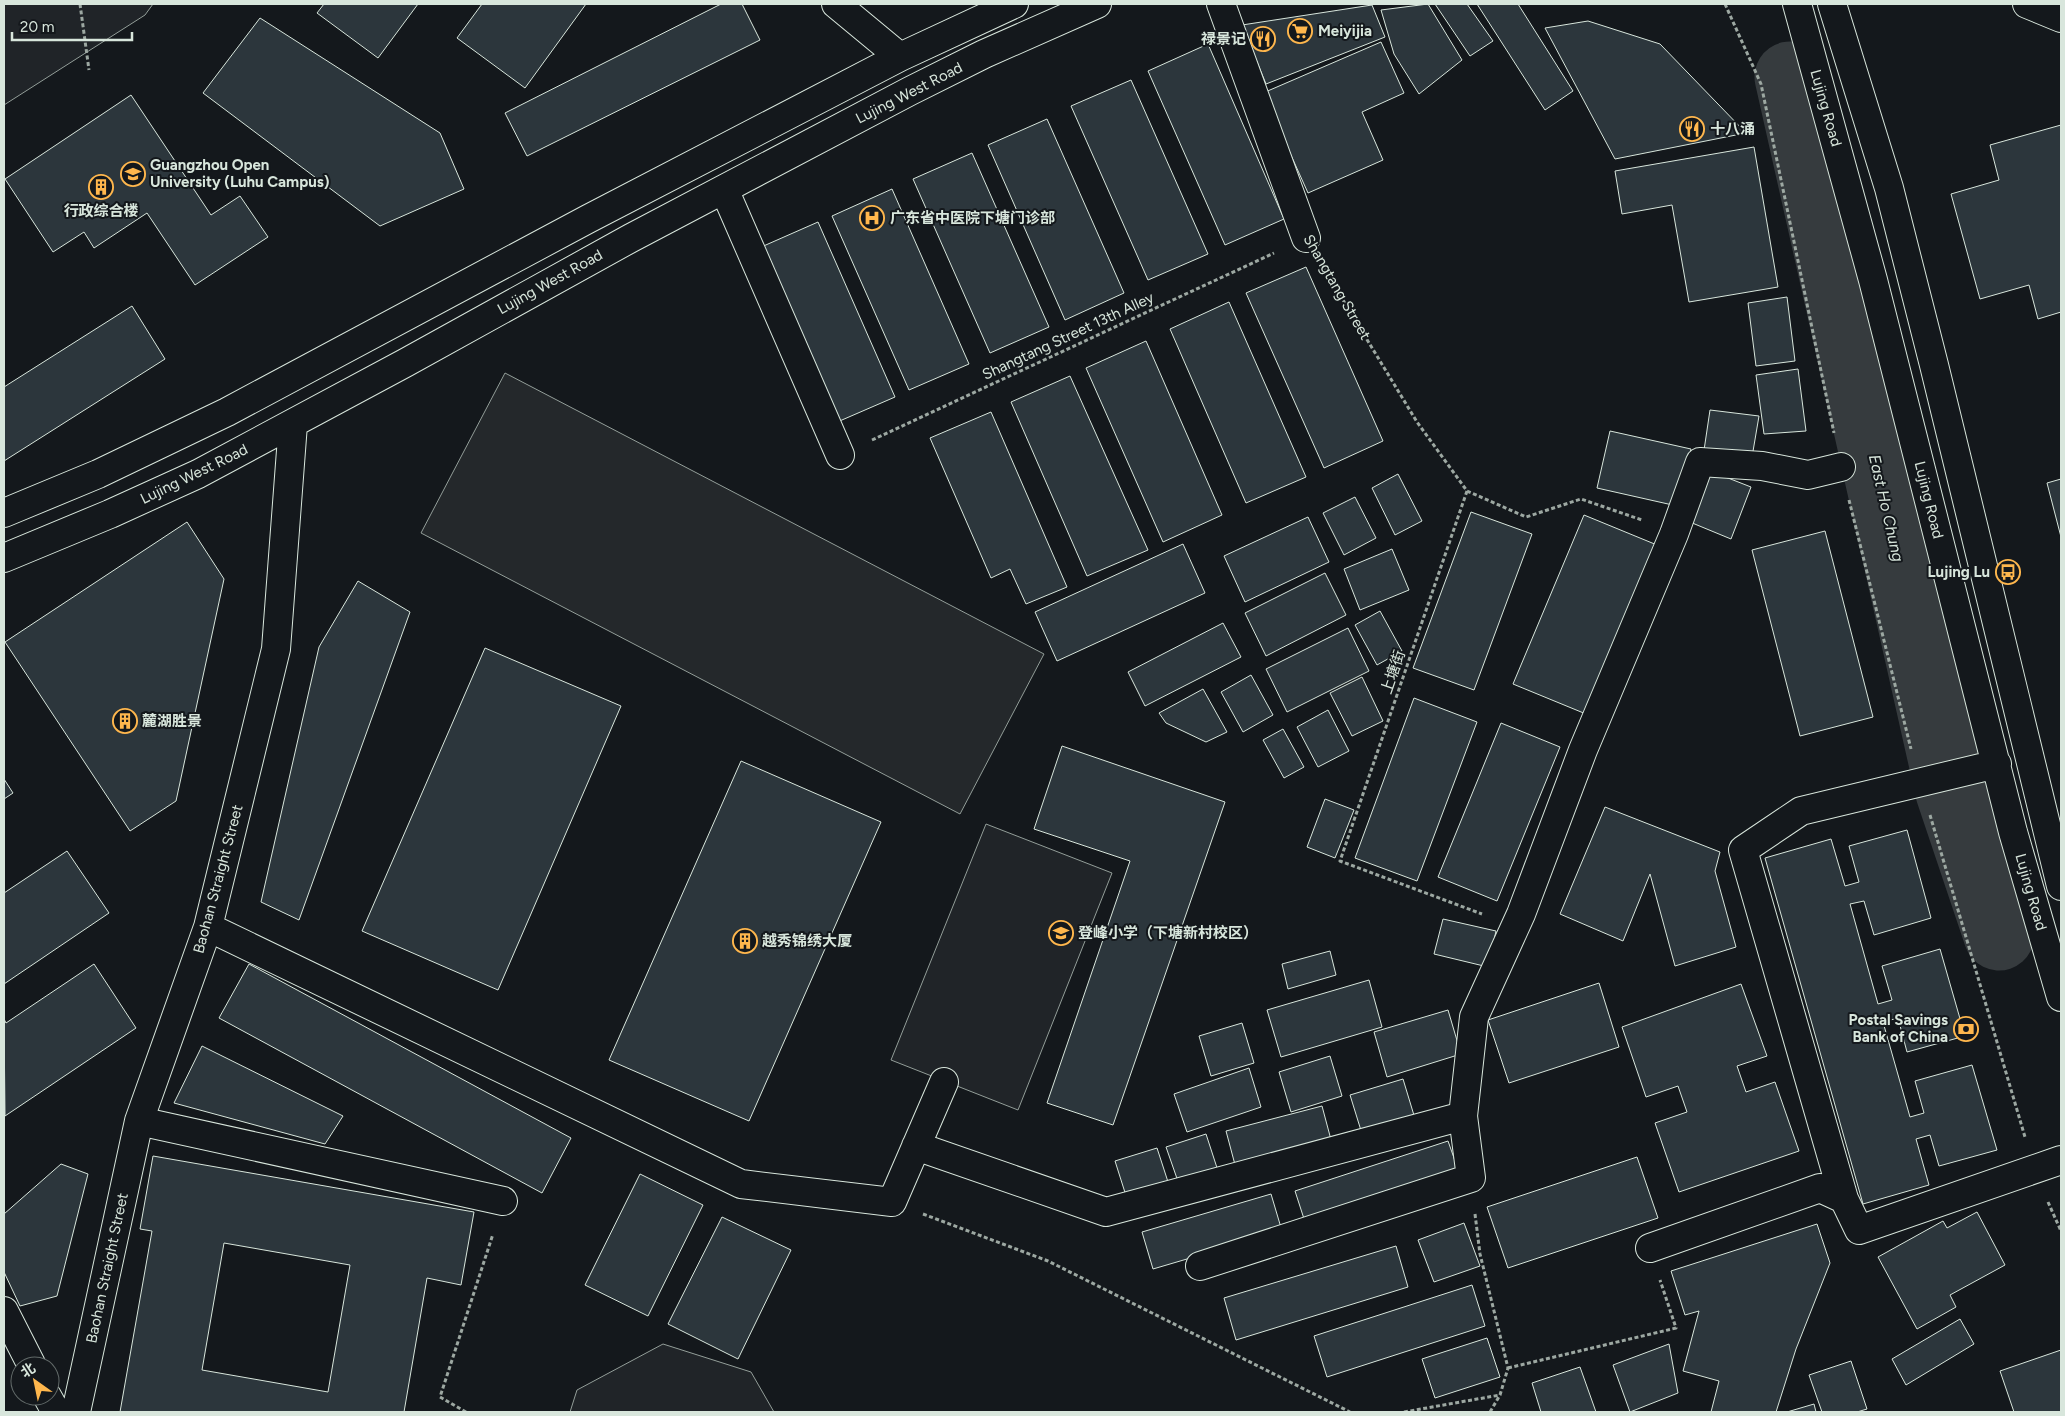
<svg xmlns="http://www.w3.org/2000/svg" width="2065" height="1416" font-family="Figtree,'Noto Sans SC',sans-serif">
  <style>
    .green { fill: #202428; stroke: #939e99 }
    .parking { fill: #24282b; stroke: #939e99 }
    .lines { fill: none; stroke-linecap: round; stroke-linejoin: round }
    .river { stroke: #363b3e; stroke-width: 71 }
    .building { fill: #2c363c; stroke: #d8e6dc; fill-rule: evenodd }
    .minor-casing { stroke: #d8e6dc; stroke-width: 30 }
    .path { stroke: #9da8a2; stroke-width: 3; stroke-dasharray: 4 2.5; stroke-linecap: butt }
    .minor { stroke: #14181c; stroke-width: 28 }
    .labels { text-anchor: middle; stroke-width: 4; stroke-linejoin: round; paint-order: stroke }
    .poi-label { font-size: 15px; font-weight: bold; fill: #d8e6dc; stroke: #14181c; text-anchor: start }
    .street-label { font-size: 15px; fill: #d8e6dc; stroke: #14181c }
    .water-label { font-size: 16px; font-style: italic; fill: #d8e6dc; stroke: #14181c }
  </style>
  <rect width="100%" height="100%" fill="#14181c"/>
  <path class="green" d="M 4,4 L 153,4 L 145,15 L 4,105 Z
    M 986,824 L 1112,873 L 1018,1110 L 891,1060 Z
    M 663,1344 L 751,1372 L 774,1412 L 570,1412 L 577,1390 Z"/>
  <path class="parking" d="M 505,373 L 1044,654 L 960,814 L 421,533 Z"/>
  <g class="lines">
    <path class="river" d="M 1790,77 L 1951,792 L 1999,935"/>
  </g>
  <path class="building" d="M 324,4 L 418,4 L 378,58 L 317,13 Z
    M 482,4 L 586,4 L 525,88 L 457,38 Z
    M 721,4 L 742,4 L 760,40 L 527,156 L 505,113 Z
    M 1428,4 L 1462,60 L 1419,94 L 1394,54 L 1381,10 Z
    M 1435,4 L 1467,4 L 1493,41 L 1470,56 Z
    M 1477,4 L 1518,4 L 1573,91 L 1545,110 Z
    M 1372,5 L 1385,37 L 1266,84 L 1242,25 Z
    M 260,18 L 440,133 L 464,189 L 380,226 L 203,93 Z
    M 1588,21 L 1660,44 L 1746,133 L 1615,159 L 1545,28 Z
    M 1381,42 L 1404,93 L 1362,112 L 1383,160 L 1308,193 L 1263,93 Z
    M 1208,44 L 1284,219 L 1225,245 L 1148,71 Z
    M 1131,80 L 1208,254 L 1148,280 L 1071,106 Z
    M 131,95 L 211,215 L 240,196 L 268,237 L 195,285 L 147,213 L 94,248 L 84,232 L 53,252 L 5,179 Z
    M 1047,119 L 1124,293 L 1065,320 L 988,145 Z
    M 2061,125 L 2061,312 L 2038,319 L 2029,285 L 1980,299 L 1951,194 L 1999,180 L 1990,145 Z
    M 1754,147 L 1778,287 L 1689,302 L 1672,205 L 1622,214 L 1615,171 Z
    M 972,153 L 1049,327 L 990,353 L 913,179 Z
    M 892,189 L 969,364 L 909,390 L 832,216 Z
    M 818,222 L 895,397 L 835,423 L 759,248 Z
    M 1306,267 L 1383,441 L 1324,468 L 1246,293 Z
    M 1787,297 L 1795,361 L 1756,366 L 1748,303 Z
    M 1229,302 L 1306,477 L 1246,503 L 1170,329 Z
    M 132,306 L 165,359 L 4,461 L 4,387 Z
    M 1146,341 L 1222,515 L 1163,542 L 1086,368 Z
    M 1798,369 L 1806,431 L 1764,434 L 1756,375 Z
    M 1070,376 L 1148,550 L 1087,576 L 1011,402 Z
    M 1710,410 L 1759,416 L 1751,463 L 1703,457 Z
    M 991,412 L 1067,587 L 1026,604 L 1010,569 L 991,578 L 930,438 Z
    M 1610,431 L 1691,449 L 1677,506 L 1597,488 Z
    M 1705,469 L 1751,487 L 1731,539 L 1685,520 Z
    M 1398,474 L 1422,521 L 1395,535 L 1372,488 Z
    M 2061,479 L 2061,537 L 2047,483 Z
    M 1355,497 L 1376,538 L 1344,555 L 1323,513 Z
    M 1471,512 L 1532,534 L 1474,690 L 1413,668 Z
    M 1584,515 L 1657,545 L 1586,714 L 1513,684 Z
    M 1308,517 L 1329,562 L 1245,602 L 1224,556 Z
    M 187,522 L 224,579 L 176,801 L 130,831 L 5,642 Z
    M 1825,531 L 1873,717 L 1800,736 L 1752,550 Z
    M 1183,544 L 1205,593 L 1057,661 L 1035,612 Z
    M 1392,549 L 1409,590 L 1360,610 L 1344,569 Z
    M 1325,573 L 1346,615 L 1266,656 L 1245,613 Z
    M 358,581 L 410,612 L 299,920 L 261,902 L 319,647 Z
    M 1380,611 L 1402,651 L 1377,665 L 1355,625 Z
    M 1223,623 L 1241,657 L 1145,706 L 1128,672 Z
    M 1348,628 L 1369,671 L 1287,712 L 1266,669 Z
    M 485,648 L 621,706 L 498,990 L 362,931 Z
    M 1251,675 L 1273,715 L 1243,732 L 1221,692 Z
    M 1362,677 L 1383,721 L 1352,736 L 1330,693 Z
    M 1203,689 L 1227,732 L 1206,742 L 1166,723 L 1159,713 Z
    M 1414,698 L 1477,722 L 1417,881 L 1355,858 Z
    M 1328,710 L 1349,751 L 1318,767 L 1297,727 Z
    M 1501,723 L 1560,747 L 1497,901 L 1438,877 Z
    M 1283,729 L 1304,767 L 1284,778 L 1263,740 Z
    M 1062,746 L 1225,802 L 1113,1125 L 1047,1103 L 1130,861 L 1034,829 Z
    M 741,761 L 881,822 L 749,1121 L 609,1060 Z
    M 4,779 L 13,793 L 4,799 Z
    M 1325,799 L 1354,810 L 1335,858 L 1307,847 Z
    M 1605,807 L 1720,852 L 1715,871 L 1736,947 L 1675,966 L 1650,874 L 1623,941 L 1560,914 Z
    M 1907,830 L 1931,918 L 1874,935 L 1864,901 L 1850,904 L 1878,1004 L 1892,1000 L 1882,966 L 1940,949 L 1965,1036 L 1907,1052 L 1898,1018 L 1883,1022 L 1910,1117 L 1924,1113 L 1915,1081 L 1972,1065 L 1997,1150 L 1939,1166 L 1930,1135 L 1916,1139 L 1929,1185 L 1863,1204 L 1765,858 L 1831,839 L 1845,886 L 1859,882 L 1849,846 Z
    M 67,851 L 109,913 L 4,984 L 4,893 Z
    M 1443,919 L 1496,931 L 1488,967 L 1434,954 Z
    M 1330,951 L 1336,975 L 1288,989 L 1282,964 Z
    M 94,964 L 136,1028 L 5,1116 L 4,1019 L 6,1023 Z
    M 249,964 L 571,1138 L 542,1193 L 219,1018 Z
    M 1369,980 L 1382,1027 L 1281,1057 L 1267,1010 Z
    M 1599,983 L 1619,1047 L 1509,1083 L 1488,1020 Z
    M 1741,984 L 1767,1056 L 1737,1066 L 1746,1092 L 1775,1082 L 1799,1151 L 1679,1192 L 1655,1123 L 1687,1112 L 1678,1086 L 1646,1097 L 1622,1027 Z
    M 1448,1010 L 1461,1054 L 1387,1077 L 1374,1032 Z
    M 1242,1023 L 1254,1063 L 1211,1076 L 1199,1036 Z
    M 202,1046 L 343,1116 L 325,1144 L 174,1103 Z
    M 1330,1056 L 1342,1096 L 1291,1112 L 1279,1072 Z
    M 1249,1068 L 1261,1107 L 1187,1132 L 1174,1094 Z
    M 1403,1079 L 1416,1122 L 1363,1137 L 1350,1095 Z
    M 1322,1106 L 1334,1151 L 1238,1176 L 1226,1131 Z
    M 1206,1134 L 1220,1177 L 1181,1190 L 1166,1147 Z
    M 1448,1141 L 1460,1175 L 1306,1225 L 1295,1191 Z
    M 1157,1148 L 1170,1188 L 1128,1202 L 1115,1161 Z
    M 153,1156 L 474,1212 L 461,1285 L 427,1278 L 404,1412 L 120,1412 L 152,1231 L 140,1229 ZM 224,1243 L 350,1265 L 328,1392 L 202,1370 Z
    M 1637,1157 L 1658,1218 L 1508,1268 L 1487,1207 Z
    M 61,1164 L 88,1174 L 57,1296 L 20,1306 L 4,1272 L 4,1214 Z
    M 640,1174 L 703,1205 L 648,1316 L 585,1285 Z
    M 1271,1194 L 1282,1231 L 1153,1269 L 1142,1232 Z
    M 1977,1212 L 2005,1265 L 1950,1295 L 1956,1307 L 1917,1329 L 1878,1257 L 1943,1221 L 1947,1228 Z
    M 722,1217 L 791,1250 L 738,1359 L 668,1324 Z
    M 1464,1223 L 1480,1266 L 1434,1282 L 1418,1240 Z
    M 1817,1224 L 1830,1263 L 1796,1349 L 1776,1412 L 1711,1412 L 1719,1381 L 1683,1371 L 1699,1311 L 1685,1315 L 1671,1271 Z
    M 1396,1246 L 1408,1287 L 1236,1340 L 1224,1298 Z
    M 1472,1285 L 1485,1326 L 1327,1377 L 1314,1336 Z
    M 1960,1319 L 1974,1344 L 1906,1385 L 1892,1359 Z
    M 1487,1338 L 1500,1377 L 1435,1398 L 1422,1359 Z
    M 1669,1344 L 1678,1393 L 1630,1412 L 1613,1365 Z
    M 2061,1350 L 2061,1412 L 2014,1412 L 2000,1371 Z
    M 1851,1361 L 1867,1409 L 1857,1412 L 1822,1412 L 1809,1375 Z
    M 1580,1367 L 1596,1412 L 1541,1412 L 1532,1383 Z
    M 1814,1404 L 1816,1412 L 1787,1412 Z"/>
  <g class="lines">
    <defs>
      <path id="minor" d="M 836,4 L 900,57
        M 1221,4 L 1306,238
        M 1797,4 L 1873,280 L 2013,832 L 2061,997
        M 1832,4 L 1889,188 L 1934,365 L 2061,886
        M 2027,4 L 2061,18
        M 724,189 L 840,455
        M 4,513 L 98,474 L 227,412 L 588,219 L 900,57 L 1014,4
        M 4,558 L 110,514 L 198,474 L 405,363 L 631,238 L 910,91 L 984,54 L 1097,4
        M 208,927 L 741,1184 L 892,1202 L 944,1082
        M 139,1121 L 503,1201
        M 916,1146 L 1106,1212 L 1463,1116
        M 1844,1199 L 1743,850 L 1801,811 L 1997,764
        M 1650,1248 L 1820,1188 L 1844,1199 L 1859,1230 L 2061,1160
        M 1200,1266 L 1471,1178 L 1463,1116 L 1474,1017 L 1521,914 L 1583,750 L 1674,534 L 1700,462 L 1762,466 L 1808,475 L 1841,467
        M 4,1311 L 32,1366
        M 47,1396 L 56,1412
        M 76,1412 L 139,1121 L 208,927 L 276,649 L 293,424"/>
    </defs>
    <use href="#minor" class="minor-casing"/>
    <path class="path" d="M 80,4 L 89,70
      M 1725,4 L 1761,84 L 1834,433
      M 1323,267 L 1417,422 L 1467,491 L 1526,517 L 1581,499 L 1642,520
      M 872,440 L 1274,253
      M 1467,491 L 1340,861 L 1482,914
      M 1849,500 L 1911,749
      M 1930,815 L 2025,1137
      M 2048,1202 L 2061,1231
      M 923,1214 L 1048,1261 L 1350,1412
      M 1475,1214 L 1480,1254 L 1508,1368 L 1500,1395 L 1490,1412
      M 1508,1368 L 1676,1328 L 1660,1280
      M 466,1412 L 440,1397 L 493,1234
      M 1404,1412 L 1500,1395"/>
    <use href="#minor" class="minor"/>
  </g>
  <defs>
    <symbol id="supermarket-ring" viewBox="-11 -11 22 22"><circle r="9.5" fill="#14181c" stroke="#ffb74d" stroke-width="1.5"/><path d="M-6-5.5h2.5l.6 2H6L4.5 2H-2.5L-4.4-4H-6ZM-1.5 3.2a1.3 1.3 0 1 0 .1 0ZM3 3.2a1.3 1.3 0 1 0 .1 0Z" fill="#ffb74d"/></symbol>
    <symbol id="restaurant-ring" viewBox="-11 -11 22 22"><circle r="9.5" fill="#14181c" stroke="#ffb74d" stroke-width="1.5"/><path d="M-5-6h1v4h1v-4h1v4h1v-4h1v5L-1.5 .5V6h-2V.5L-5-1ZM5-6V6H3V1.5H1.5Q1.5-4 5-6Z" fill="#ffb74d"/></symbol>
    <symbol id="university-ring" viewBox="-11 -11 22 22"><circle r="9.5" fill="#14181c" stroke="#ffb74d" stroke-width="1.5"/><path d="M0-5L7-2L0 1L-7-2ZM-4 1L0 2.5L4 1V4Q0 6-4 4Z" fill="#ffb74d"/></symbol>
    <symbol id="building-ring" viewBox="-11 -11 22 22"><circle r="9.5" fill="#14181c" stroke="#ffb74d" stroke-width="1.5"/><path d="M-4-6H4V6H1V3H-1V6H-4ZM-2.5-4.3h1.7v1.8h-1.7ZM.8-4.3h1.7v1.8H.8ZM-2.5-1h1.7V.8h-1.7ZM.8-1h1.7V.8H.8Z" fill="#ffb74d"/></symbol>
    <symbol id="hospital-ring" viewBox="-11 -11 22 22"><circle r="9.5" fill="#14181c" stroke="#ffb74d" stroke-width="1.5"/><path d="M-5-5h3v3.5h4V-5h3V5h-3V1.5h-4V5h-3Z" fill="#ffb74d"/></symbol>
    <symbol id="bus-ring" viewBox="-11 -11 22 22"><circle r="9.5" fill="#14181c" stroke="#ffb74d" stroke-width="1.5"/><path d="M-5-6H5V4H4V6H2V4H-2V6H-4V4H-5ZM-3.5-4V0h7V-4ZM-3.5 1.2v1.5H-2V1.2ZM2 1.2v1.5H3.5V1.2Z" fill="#ffb74d"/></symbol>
    <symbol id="school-ring" viewBox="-11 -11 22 22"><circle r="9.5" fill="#14181c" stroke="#ffb74d" stroke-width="1.5"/><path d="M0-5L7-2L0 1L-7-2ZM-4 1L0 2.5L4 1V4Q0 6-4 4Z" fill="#ffb74d"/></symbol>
    <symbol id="bank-ring" viewBox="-11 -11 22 22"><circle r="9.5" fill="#14181c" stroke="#ffb74d" stroke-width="1.5"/><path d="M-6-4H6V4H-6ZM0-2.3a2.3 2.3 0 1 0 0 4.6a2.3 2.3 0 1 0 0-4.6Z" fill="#ffb74d"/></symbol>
  </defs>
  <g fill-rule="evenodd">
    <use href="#supermarket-ring" x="1286" y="17" width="28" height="28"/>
    <use href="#restaurant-ring" x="1249" y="25" width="28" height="28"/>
    <use href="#restaurant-ring" x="1678" y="115" width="28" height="28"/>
    <use href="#university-ring" x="119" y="160" width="28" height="28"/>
    <use href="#building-ring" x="87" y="173" width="28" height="28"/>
    <use href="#hospital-ring" x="858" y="204" width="28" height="28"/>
    <use href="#bus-ring" x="1994" y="558" width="28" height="28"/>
    <use href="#building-ring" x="111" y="707" width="28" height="28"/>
    <use href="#school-ring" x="1047" y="919" width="28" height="28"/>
    <use href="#building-ring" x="731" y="927" width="28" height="28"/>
    <use href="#bank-ring" x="1952" y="1015" width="28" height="28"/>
  </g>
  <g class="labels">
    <g class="poi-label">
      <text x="1318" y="36">Meiyijia</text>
      <text x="1246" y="44" text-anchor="end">禄景记</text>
      <text x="1710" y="134">十八涌</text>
      <text x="150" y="170">Guangzhou Open<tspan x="150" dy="17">University (Luhu Campus)</tspan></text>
      <text x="101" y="216" text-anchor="middle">行政综合楼</text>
      <text x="890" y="223">广东省中医院下塘门诊部</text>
      <text x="1990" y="577" text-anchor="end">Lujing Lu</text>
      <text x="142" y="726">麓湖胜景</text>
      <text x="1078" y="938">登峰小学（下塘新村校区）</text>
      <text x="762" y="946">越秀锦绣大厦</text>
      <text x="1948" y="1025" text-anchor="end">Postal Savings<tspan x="1948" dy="17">Bank of China</tspan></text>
    </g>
    <g class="street-label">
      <text transform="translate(909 93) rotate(-27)" y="5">Lujing West Road</text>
      <text transform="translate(1826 108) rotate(74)" y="5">Lujing Road</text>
      <text transform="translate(550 282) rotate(-29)" y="5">Lujing West Road</text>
      <text transform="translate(1337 287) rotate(60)" y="5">Shangtang Street</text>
      <text transform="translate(1068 336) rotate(-25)" y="5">Shangtang Street 13th Alley</text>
      <text transform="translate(194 474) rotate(-26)" y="5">Lujing West Road</text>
      <text transform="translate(1929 500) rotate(76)" y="5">Lujing Road</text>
      <text transform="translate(1393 672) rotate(-71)" y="5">上塘街</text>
      <text transform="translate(218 879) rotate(-75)" y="5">Baohan Straight Street</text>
      <text transform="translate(2031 892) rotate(74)" y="5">Lujing Road</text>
      <text transform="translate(107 1268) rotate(-78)" y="5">Baohan Straight Street</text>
    </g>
    <g class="water-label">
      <text transform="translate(1887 508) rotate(77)" y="6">East Ho Chung</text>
    </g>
  </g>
  <rect width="2065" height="1416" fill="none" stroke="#d8e6dc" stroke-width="10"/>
  <g transform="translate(35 1381) rotate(327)"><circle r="24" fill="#14181c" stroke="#626a69"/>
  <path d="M0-4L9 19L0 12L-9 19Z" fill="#ffb74d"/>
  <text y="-8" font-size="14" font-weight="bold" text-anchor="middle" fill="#d8e6dc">北</text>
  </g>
  <path d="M12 32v8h120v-8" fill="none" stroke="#d8e6dc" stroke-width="2.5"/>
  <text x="20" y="32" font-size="15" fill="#d8e6dc" stroke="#14181c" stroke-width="4" paint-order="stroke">20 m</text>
</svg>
